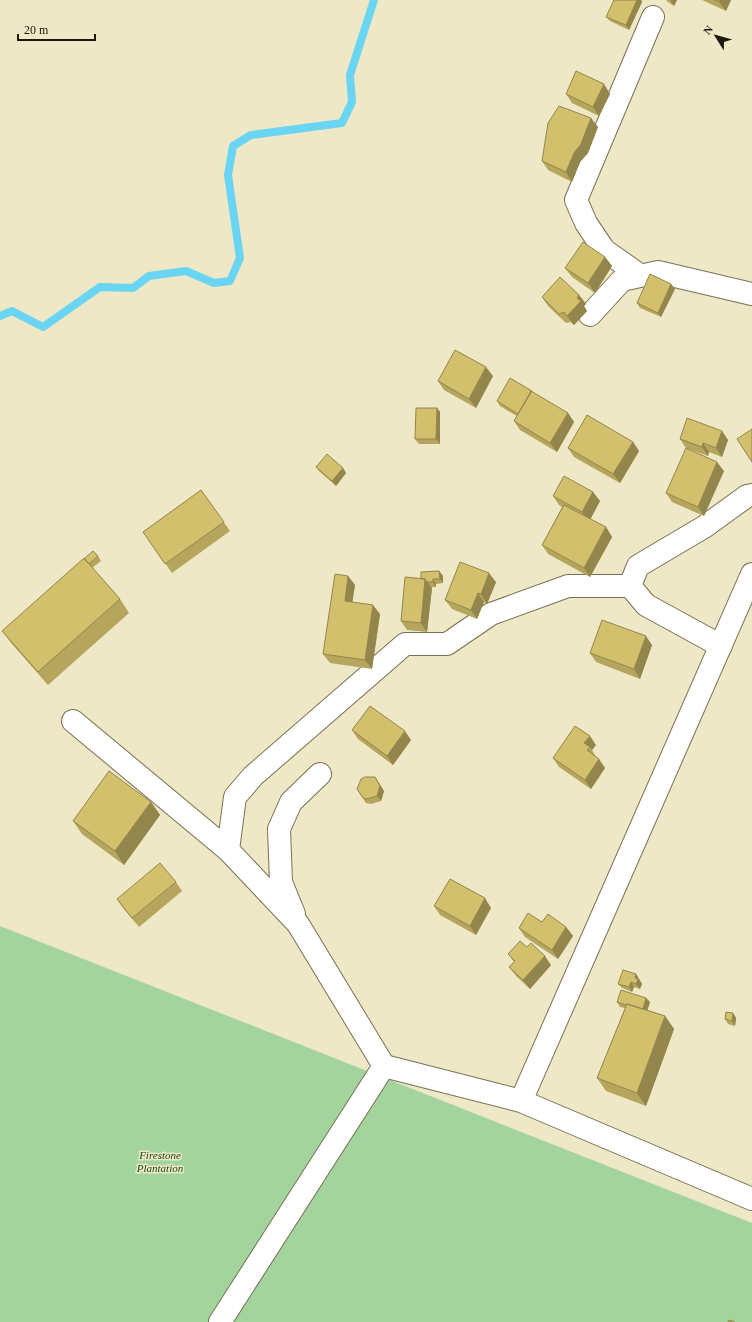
<svg xmlns="http://www.w3.org/2000/svg" width="752" height="1322" font-family="Georgia,serif">
  <style>
    .green { fill: #a3d49d }
    .lines { fill: none; stroke-linecap: round; stroke-linejoin: round }
    .stream { stroke: #6ad5f3; stroke-width: 8 }
    .minor-casing { stroke: #777053; stroke-width: 24 }
    .minor { stroke: #fff; stroke-width: 22 }
    .wall { fill: #b5a55d }
    .shaded-wall { fill: #93864c }
    .building { fill: #d2c06c; stroke: #93864c }
    .labels { text-anchor: middle; stroke-width: 3; stroke-linejoin: round; paint-order: stroke }
    .park-label { font-size: 11px; font-style: italic; fill: #134d0f; stroke: #efe8c7 }
  </style>
  <rect width="100%" height="100%" fill="#efe8c7"/>
  <path class="green" d="M 0,926 L 752,1223 L 752,1322 L 0,1322 Z"/>
  <g class="lines">
    <path class="stream" d="M 0,316 L 12,311 L 43,327 L 100,287 L 133,288 L 149,276 L 186,271 L 214,283 L 230,281 L 240,258 L 228,175 L 233,146 L 251,135 L 342,123 L 352,102 L 350,75 L 374,0"/>
    <defs>
      <path id="minor" d="M 641,276 L 604,250 L 586,223 L 576,200 L 653,17
        M 590,315 L 622,280 L 658,272 L 752,294
        M 721,646 L 646,605 L 630,586 L 638,566 L 704,527 L 747,496 L 752,495
        M 73,721 L 228,850 L 298,924 L 384,1066 L 521,1101 L 752,1199
        M 228,850 L 235,797 L 253,776 L 405,644 L 447,644 L 491,614 L 568,586 L 630,586
        M 294,914 L 281,882 L 279,829 L 291,802 L 320,774
        M 521,1101 L 752,574
        M 220,1322 L 384,1066"/>
    </defs>
    <use href="#minor" class="minor-casing"/>
    <use href="#minor" class="minor"/>
  </g>
  <path class="wall" d="M 614,0 L 641,0 L 642,2 L 629,30 L 610,21 L 606,17 Z
    M 666,0 L 677,0 L 674,6 L 668,2 Z
    M 702,0 L 731,0 L 726,11 Z
    M 566,94 L 610,94 L 599,116 L 572,103 Z
    M 598,127 L 588,153 L 580,162 L 572,182 L 548,170 L 542,161 Z
    M 605,257 L 612,266 L 595,293 L 572,277 L 565,268 Z
    M 671,284 L 675,289 L 661,317 L 640,308 L 637,303 Z
    M 579,295 L 586,304 L 584,306 L 587,311 L 574,325 L 570,322 L 566,323 L 548,306 L 542,297 Z
    M 493,376 L 476,408 L 444,390 L 438,381 Z
    M 532,391 L 533,393 L 568,413 L 574,422 L 557,452 L 520,430 L 514,421 L 517,416 L 500,406 L 497,401 Z
    M 437,408 L 440,412 L 440,444 L 419,444 L 415,439 Z
    M 722,431 L 728,440 L 722,457 L 709,452 L 708,456 L 686,448 L 680,439 Z
    M 633,442 L 639,451 L 620,483 L 574,457 L 568,448 Z
    M 316,467 L 343,468 L 346,473 L 336,486 L 319,471 Z
    M 724,471 L 704,516 L 672,502 L 666,493 Z
    M 201,490 L 230,531 L 172,573 L 143,532 Z
    M 593,492 L 600,501 L 590,519 L 606,527 L 612,537 L 590,577 L 548,554 L 542,545 L 562,507 L 559,505 L 553,496 Z
    M 98,556 L 101,561 L 92,568 L 120,599 L 129,613 L 48,685 L 12,644 L 2,631 Z
    M 439,571 L 443,576 L 443,583 L 436,584 L 436,587 L 431,587 L 432,588 L 427,632 L 407,630 L 401,621 L 421,579 Z
    M 348,576 L 355,585 L 352,602 L 380,614 L 372,669 L 330,663 L 323,654 Z
    M 496,582 L 487,604 L 484,602 L 477,619 L 452,609 L 445,600 Z
    M 652,645 L 640,679 L 596,662 L 590,653 Z
    M 352,730 L 411,740 L 393,765 L 358,739 Z
    M 596,745 L 592,750 L 596,757 L 605,768 L 591,789 L 559,767 L 553,758 Z
    M 375,777 L 384,791 L 381,801 L 371,804 L 366,803 L 357,789 Z
    M 151,802 L 160,815 L 124,865 L 82,834 L 73,821 Z
    M 176,882 L 182,891 L 139,927 L 123,908 L 117,899 Z
    M 434,906 L 491,908 L 476,935 L 440,915 Z
    M 542,922 L 566,927 L 573,936 L 558,959 L 525,937 L 519,928 Z
    M 527,947 L 551,965 L 530,989 L 516,976 L 509,967 L 514,962 L 508,954 Z
    M 636,974 L 642,984 L 640,989 L 634,987 L 632,992 L 622,988 L 618,984 Z
    M 646,998 L 650,1002 L 647,1010 L 665,1016 L 674,1029 L 646,1106 L 606,1091 L 597,1078 L 625,1008 L 620,1007 L 617,1002 Z
    M 733,1013 L 736,1018 L 735,1026 L 728,1024 L 725,1019 Z"/>
  <path class="shaded-wall" d="M 637,0 L 641,0 L 642,2 L 629,30 L 626,25 Z
    M 671,0 L 677,0 L 674,6 L 671,1 Z
    M 720,0 L 731,0 L 726,11 L 719,2 Z
    M 604,84 L 610,94 L 599,116 L 593,107 Z
    M 591,118 L 598,127 L 588,153 L 580,162 L 572,182 L 566,172 L 574,153 Z
    M 605,257 L 612,266 L 595,293 L 588,283 Z
    M 671,284 L 675,289 L 661,317 L 658,313 Z
    M 579,295 L 586,304 L 584,306 L 587,311 L 574,325 L 567,316 Z
    M 486,367 L 493,376 L 476,408 L 469,399 Z
    M 437,408 L 440,412 L 440,444 L 436,439 Z
    M 568,413 L 574,422 L 557,452 L 550,443 Z
    M 722,431 L 728,440 L 722,457 L 716,448 Z
    M 633,442 L 639,451 L 620,483 L 613,474 Z
    M 703,443 L 709,452 L 708,456 L 702,447 Z
    M 717,462 L 724,471 L 704,516 L 698,507 Z
    M 343,468 L 346,473 L 336,486 L 332,481 Z
    M 593,492 L 600,501 L 589,522 L 582,512 Z
    M 606,527 L 612,537 L 590,577 L 584,568 Z
    M 439,571 L 443,576 L 443,583 L 440,579 Z
    M 489,573 L 496,582 L 487,604 L 481,594 Z
    M 348,576 L 355,585 L 351,611 L 345,601 Z
    M 425,579 L 432,588 L 427,632 L 421,623 Z
    M 433,579 L 436,584 L 436,587 L 433,582 Z
    M 478,593 L 484,602 L 477,619 L 471,610 Z
    M 373,605 L 380,614 L 372,669 L 365,660 Z
    M 646,636 L 652,645 L 640,679 L 634,669 Z
    M 405,731 L 411,740 L 393,765 L 387,756 Z
    M 590,736 L 596,745 L 592,750 L 590,747 L 584,743 Z
    M 599,759 L 605,768 L 591,789 L 585,780 Z
    M 375,777 L 384,791 L 381,801 L 377,796 Z
    M 151,802 L 160,815 L 124,865 L 115,851 Z
    M 485,898 L 491,908 L 476,935 L 470,926 Z
    M 566,927 L 573,936 L 558,959 L 552,950 Z
    M 545,956 L 551,965 L 530,989 L 523,980 Z
    M 636,974 L 642,984 L 640,989 L 636,984 L 635,978 Z
    M 631,982 L 634,987 L 632,992 L 629,987 Z
    M 646,998 L 650,1002 L 646,1015 L 642,1010 Z
    M 733,1013 L 736,1018 L 735,1026 L 732,1021 Z
    M 665,1016 L 674,1029 L 646,1106 L 637,1093 Z"/>
  <path class="building" d="M 614,0 L 637,0 L 626,25 L 606,17 Z
    M 715,0 L 720,0 L 719,2 Z
    M 576,71 L 604,84 L 593,107 L 566,94 Z
    M 559,106 L 591,118 L 581,144 L 574,153 L 566,172 L 542,161 L 548,123 Z
    M 583,242 L 605,257 L 588,283 L 565,268 Z
    M 650,274 L 671,284 L 658,313 L 637,303 Z
    M 560,277 L 579,295 L 577,298 L 581,301 L 567,316 L 564,312 L 559,314 L 542,297 Z
    M 455,350 L 486,367 L 469,399 L 438,381 Z
    M 510,378 L 532,391 L 518,414 L 497,401 Z
    M 531,391 L 568,413 L 550,443 L 514,421 Z
    M 416,408 L 437,408 L 436,439 L 415,439 Z
    M 587,415 L 633,442 L 613,474 L 568,448 Z
    M 687,418 L 722,431 L 716,448 L 703,443 L 702,447 L 680,439 Z
    M 752,429 L 752,462 L 737,439 Z
    M 686,448 L 717,462 L 698,507 L 666,493 Z
    M 327,454 L 343,468 L 332,481 L 316,467 Z
    M 564,476 L 593,492 L 582,512 L 553,496 Z
    M 201,490 L 224,522 L 165,564 L 143,532 Z
    M 564,505 L 606,527 L 584,568 L 542,545 Z
    M 93,551 L 98,556 L 89,564 L 84,559 Z
    M 84,558 L 120,599 L 38,672 L 2,631 Z
    M 460,562 L 489,573 L 481,594 L 478,593 L 471,610 L 445,600 Z
    M 439,571 L 440,579 L 433,579 L 433,582 L 427,582 L 425,579 L 421,579 L 421,572 Z
    M 335,574 L 348,576 L 345,601 L 373,605 L 365,660 L 323,654 Z
    M 405,577 L 425,579 L 421,623 L 401,621 Z
    M 602,620 L 646,636 L 634,669 L 590,653 Z
    M 370,706 L 405,731 L 387,756 L 352,730 Z
    M 575,726 L 590,736 L 584,743 L 590,747 L 587,750 L 599,759 L 585,780 L 553,758 Z
    M 109,771 L 151,802 L 115,851 L 73,821 Z
    M 365,777 L 375,777 L 380,786 L 377,796 L 367,799 L 363,798 L 357,789 L 361,779 Z
    M 160,863 L 176,882 L 132,918 L 117,899 Z
    M 450,879 L 485,898 L 470,926 L 434,906 Z
    M 528,913 L 542,922 L 548,914 L 566,927 L 552,950 L 519,928 Z
    M 520,941 L 527,947 L 531,943 L 545,956 L 523,980 L 509,967 L 515,961 L 508,954 Z
    M 623,970 L 636,974 L 635,978 L 638,979 L 636,984 L 631,982 L 629,987 L 618,984 Z
    M 621,990 L 646,998 L 643,1009 L 627,1004 L 626,1005 L 617,1002 Z
    M 627,1004 L 665,1016 L 637,1093 L 597,1078 Z
    M 726,1012 L 733,1013 L 732,1021 L 725,1019 Z
    M 729,1320 L 735,1322 L 728,1322 Z"/>
  <g class="labels">
    <g class="park-label">
      <text x="160" y="1159">Firestone<tspan x="160" dy="13">Plantation</tspan></text>
    </g>
  </g>
  <g transform="translate(716 36) rotate(307)" stroke="#efe8c7" stroke-width="3" paint-order="stroke">
  <path d="M0-3L7 15L0 10L-7 15Z" fill="#1b180c"/>
  <text y="-6" font-size="11" font-weight="bold" text-anchor="middle" fill="#1b180c">N</text>
  </g>
  <path d="M18 34v6h77v-6" fill="none" stroke="#1b180c" stroke-width="2"/>
  <text x="24" y="34" font-size="12" fill="#1b180c" stroke="#efe8c7" stroke-width="3" paint-order="stroke">20 m</text>
</svg>
